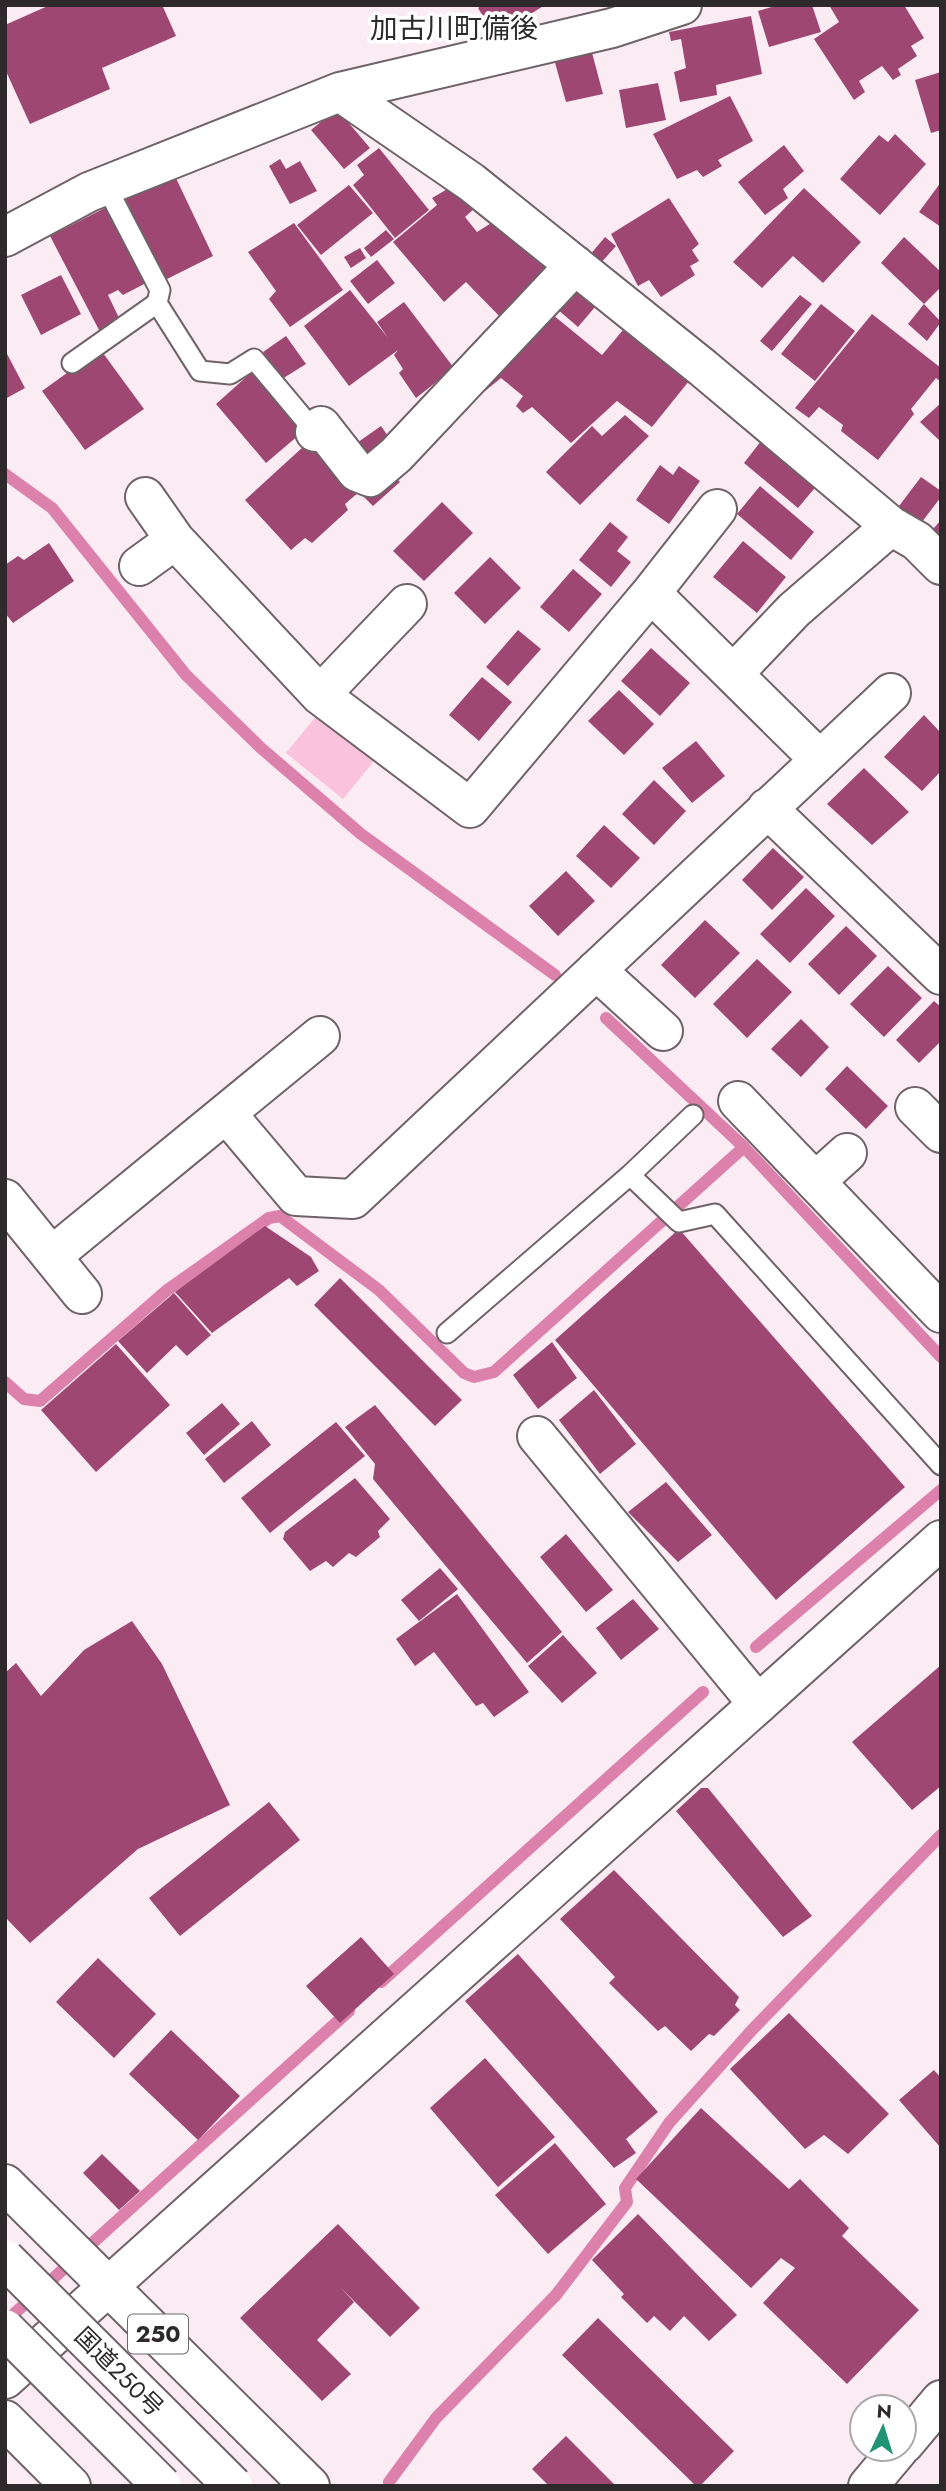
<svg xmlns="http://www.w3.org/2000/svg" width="946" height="2491" font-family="Jost,'Noto Sans JP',sans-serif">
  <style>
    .park { fill: #fbc2db }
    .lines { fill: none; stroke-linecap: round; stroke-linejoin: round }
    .stream { stroke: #dc80ac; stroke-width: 12 }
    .building { fill: #9e4773 }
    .service-casing { stroke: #6f6368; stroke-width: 23 }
    .minor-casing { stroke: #6f6368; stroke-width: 42 }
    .tertiary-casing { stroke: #6f6368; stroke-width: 42 }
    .primary-casing { stroke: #6f6368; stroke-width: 42 }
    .trunk-casing { stroke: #6f6368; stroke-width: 42 }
    .service { stroke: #fff; stroke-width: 19 }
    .minor { stroke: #fff; stroke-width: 38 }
    .tertiary { stroke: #fff; stroke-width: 38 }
    .primary { stroke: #fff; stroke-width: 38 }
    .trunk { stroke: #fff; stroke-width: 38 }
    .trunk-bridge-casing { stroke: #6f6368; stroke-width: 42; stroke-linecap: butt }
    .trunk-bridge { stroke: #fff; stroke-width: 38 }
    .labels { text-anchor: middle; stroke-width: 7; stroke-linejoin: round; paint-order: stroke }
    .shield { fill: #fff; stroke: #6d696b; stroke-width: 2 }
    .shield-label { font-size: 23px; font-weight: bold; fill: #2e292b }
    .street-label { font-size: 24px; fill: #2e292b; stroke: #fff }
    .quarter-label { font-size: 28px; fill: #2e292b; stroke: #fff }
  </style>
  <rect width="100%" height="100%" fill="#faecf2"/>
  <path class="park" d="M 323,708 L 379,755 L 343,799 L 286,753 Z"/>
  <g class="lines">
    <path class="stream" d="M 5,474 L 52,508 L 186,675 L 261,748 L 361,834 L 555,975
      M 606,1018 L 744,1147 L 941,1357
      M 5,1382 L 24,1399 L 40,1401 L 166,1291 L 269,1218 L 280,1216 L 379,1290 L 464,1373 L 474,1377 L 494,1372 L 744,1147
      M 756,1647 L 941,1490
      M 381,1982 L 703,1692
      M 5,2322 L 349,2011
      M 389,2482 L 436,2418 L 556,2295 L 627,2202 L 625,2188 L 669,2123 L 752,2030 L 941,1835"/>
  </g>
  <path class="building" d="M 50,5 L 168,5 L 163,7 L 176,36 L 102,68 L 110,89 L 30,124 L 5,69 L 5,25 Z
    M 482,5 L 545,5 L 495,36 L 478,8 Z
    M 779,5 L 812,5 L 821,32 L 769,47 L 758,11 Z
    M 829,5 L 904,5 L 924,38 L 911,46 L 917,56 L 898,69 L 901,75 L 893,80 L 882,66 L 859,81 L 865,92 L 854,100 L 814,39 L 839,22 Z
    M 751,16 L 762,74 L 716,85 L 717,95 L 680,102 L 674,72 L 686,68 L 681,39 L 671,41 L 669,32 Z
    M 591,49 L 603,94 L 566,102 L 554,59 Z
    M 941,72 L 941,130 L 931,133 L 915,80 Z
    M 658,83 L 666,120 L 626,128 L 619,90 Z
    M 730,96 L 753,141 L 718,160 L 722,166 L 703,177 L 697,170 L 677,179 L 653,134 Z
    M 337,109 L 370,148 L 344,169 L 311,130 Z
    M 895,134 L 926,164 L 880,215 L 840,179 L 879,135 L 888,142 Z
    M 784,145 L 804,171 L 783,189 L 788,198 L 765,215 L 738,182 Z
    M 379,148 L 429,210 L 395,238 L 353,185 L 364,175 L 357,165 Z
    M 280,159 L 286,169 L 300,161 L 317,191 L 290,204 L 269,166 Z
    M 174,174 L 213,256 L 165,280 L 125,198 Z
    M 941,182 L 941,227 L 919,212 Z
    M 456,184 L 476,207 L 465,217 L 477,232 L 493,222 L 557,273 L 507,324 L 466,282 L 444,302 L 393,242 L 437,205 L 432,198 Z
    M 349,185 L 373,213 L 321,255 L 297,225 Z
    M 804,188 L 861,242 L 823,283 L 793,256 L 762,288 L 733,262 Z
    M 669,198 L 699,244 L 692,250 L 699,261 L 690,266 L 695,275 L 661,297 L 649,280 L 638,286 L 611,234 Z
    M 109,206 L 148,282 L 123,295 L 118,290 L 108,295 L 120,320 L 99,330 L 50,236 Z
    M 294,223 L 343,290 L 290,327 L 269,299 L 276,291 L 248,252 Z
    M 386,230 L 394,239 L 371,257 L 364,248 Z
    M 605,237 L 616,246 L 599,265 L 589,256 Z
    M 904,237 L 941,272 L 941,287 L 924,304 L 881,263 Z
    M 360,248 L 366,258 L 351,268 L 344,257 Z
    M 377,260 L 395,283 L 368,304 L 350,281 Z
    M 61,275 L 81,314 L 41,335 L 21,295 Z
    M 573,288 L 595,307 L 578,327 L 556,308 Z
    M 350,290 L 388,338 L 377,322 L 404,302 L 454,368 L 416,398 L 399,373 L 403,369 L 394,355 L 398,350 L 349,386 L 304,326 Z
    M 800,295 L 812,304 L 772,351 L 760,341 Z
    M 821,304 L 855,331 L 815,381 L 781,354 Z
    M 924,304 L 941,322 L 927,341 L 908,324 Z
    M 872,314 L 941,368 L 941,382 L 936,378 L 911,409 L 914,414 L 878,460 L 841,431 L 843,425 L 819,407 L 809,418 L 795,408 Z
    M 553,315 L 602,355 L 623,330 L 689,381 L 652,427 L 617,401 L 571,443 L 532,407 L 523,413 L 516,406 L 523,396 L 501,378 L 485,391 L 478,382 Z
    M 286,336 L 306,364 L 282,379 L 263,352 Z
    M 100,349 L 144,409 L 85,450 L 42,391 Z
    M 5,350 L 25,388 L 5,399 Z
    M 254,370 L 306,429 L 266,463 L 216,404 Z
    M 941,403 L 941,442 L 920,422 Z
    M 625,415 L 649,436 L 580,505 L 546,472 L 592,426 L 602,436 Z
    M 381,426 L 395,446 L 365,467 L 351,447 Z
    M 768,432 L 824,477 L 798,508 L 744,463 Z
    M 315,436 L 387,468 L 400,482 L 373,506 L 359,492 L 345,504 L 348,510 L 312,543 L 305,538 L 291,550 L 245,500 Z
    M 660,465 L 673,475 L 679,466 L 700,481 L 669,524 L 636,500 Z
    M 921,477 L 941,491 L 941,497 L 918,527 L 896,510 Z
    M 760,486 L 814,532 L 791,560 L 737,514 Z
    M 442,502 L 473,533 L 424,581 L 393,551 Z
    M 941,520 L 941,536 L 933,529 Z
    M 610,522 L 628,537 L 617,551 L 631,562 L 611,587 L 579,560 Z
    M 743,541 L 786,577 L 757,613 L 713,577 Z
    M 49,543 L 74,581 L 13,623 L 5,613 L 5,565 L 18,556 L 24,560 Z
    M 490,557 L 521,588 L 485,624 L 454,593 Z
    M 573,569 L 602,594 L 569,632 L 540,607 Z
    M 518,630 L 541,649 L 508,686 L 486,667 Z
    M 651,648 L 690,683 L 660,716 L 621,681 Z
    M 482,677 L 512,702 L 479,741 L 449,715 Z
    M 619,690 L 654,724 L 624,755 L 588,721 Z
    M 924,715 L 941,733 L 941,771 L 922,791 L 884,757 Z
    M 696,741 L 725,776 L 692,803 L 662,768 Z
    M 864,768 L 909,812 L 872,845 L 827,804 Z
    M 654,780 L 686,811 L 654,845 L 622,814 Z
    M 604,825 L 640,858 L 611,888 L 576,856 Z
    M 773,848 L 804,877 L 772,910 L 742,880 Z
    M 566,871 L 595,901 L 558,936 L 529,906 Z
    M 806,888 L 835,916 L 790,963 L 760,934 Z
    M 705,920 L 740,953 L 695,998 L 661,965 Z
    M 846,926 L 877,956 L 839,995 L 808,964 Z
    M 757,959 L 792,992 L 747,1038 L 713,1004 Z
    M 888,966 L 922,998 L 884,1037 L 850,1004 Z
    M 934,1001 L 941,1007 L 941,1041 L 919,1063 L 896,1040 Z
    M 801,1019 L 829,1047 L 801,1077 L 771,1049 Z
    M 847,1066 L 888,1106 L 866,1129 L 825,1089 Z
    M 265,1226 L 311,1257 L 319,1271 L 297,1286 L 289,1278 L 212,1333 L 175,1292 Z
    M 679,1229 L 905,1487 L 776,1600 L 555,1340 Z
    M 340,1278 L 462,1400 L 435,1426 L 314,1305 Z
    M 174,1293 L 211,1335 L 187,1356 L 176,1345 L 147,1373 L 118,1341 Z
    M 552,1342 L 577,1378 L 538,1409 L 513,1375 Z
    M 116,1344 L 170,1405 L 96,1472 L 41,1410 Z
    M 594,1390 L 636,1444 L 600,1474 L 559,1420 Z
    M 222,1403 L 240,1424 L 204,1455 L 186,1433 Z
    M 375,1405 L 562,1632 L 527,1663 L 373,1479 L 375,1464 L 345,1427 Z
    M 252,1421 L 271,1445 L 224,1483 L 205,1459 Z
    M 336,1422 L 365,1456 L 270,1533 L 241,1498 Z
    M 355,1478 L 390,1519 L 378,1531 L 380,1537 L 356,1557 L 349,1553 L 333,1567 L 326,1561 L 310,1571 L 283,1539 L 285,1532 Z
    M 666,1482 L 712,1535 L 678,1562 L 628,1512 Z
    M 566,1534 L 613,1590 L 586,1612 L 540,1557 Z
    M 440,1568 L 458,1589 L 419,1621 L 401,1600 Z
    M 457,1594 L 529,1692 L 494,1717 L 483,1703 L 476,1706 L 434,1652 L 415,1666 L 396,1639 Z
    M 633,1599 L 659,1629 L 621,1660 L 596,1628 Z
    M 132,1621 L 162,1664 L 230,1805 L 138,1849 L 30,1943 L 5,1917 L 5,1673 L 16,1663 L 41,1696 L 84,1650 Z
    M 563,1635 L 597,1673 L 562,1703 L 528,1666 Z
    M 941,1665 L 941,1786 L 912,1810 L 852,1742 Z
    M 701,1788 L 708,1788 L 812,1916 L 783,1937 L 676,1811 Z
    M 269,1802 L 300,1840 L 180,1936 L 149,1898 Z
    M 614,1870 L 739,1997 L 735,2005 L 740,2010 L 714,2036 L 709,2034 L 691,2051 L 665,2026 L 658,2031 L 609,1983 L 615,1977 L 560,1919 Z
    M 361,1937 L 394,1974 L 340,2023 L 306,1986 Z
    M 518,1954 L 658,2112 L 626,2139 L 636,2153 L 614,2168 L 465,2001 Z
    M 98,1958 L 156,2014 L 114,2058 L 56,2002 Z
    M 789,2013 L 889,2114 L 848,2154 L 824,2135 L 805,2149 L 730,2069 Z
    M 171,2030 L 240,2096 L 198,2140 L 129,2074 Z
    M 485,2058 L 555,2137 L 498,2187 L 430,2108 Z
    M 934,2070 L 941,2078 L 941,2148 L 899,2100 Z
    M 701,2108 L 789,2189 L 800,2179 L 849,2228 L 842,2236 L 919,2310 L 847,2384 L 763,2303 L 795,2268 L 781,2258 L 751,2288 L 636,2179 Z
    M 555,2143 L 606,2204 L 548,2254 L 495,2195 Z
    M 102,2154 L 140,2191 L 119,2210 L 83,2173 Z
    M 638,2214 L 737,2315 L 709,2341 L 684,2316 L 670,2331 L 654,2316 L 647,2323 L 621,2297 L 624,2294 L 592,2260 Z
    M 338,2224 L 420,2308 L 390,2337 L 340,2287 L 354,2302 L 317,2340 L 351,2374 L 322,2401 L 240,2318 Z
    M 598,2318 L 734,2451 L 700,2486 L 696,2486 L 562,2355 Z
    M 566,2436 L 616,2486 L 549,2486 L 532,2469 Z"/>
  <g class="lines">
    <defs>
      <path id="service" d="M 106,186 L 160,290 L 157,303 L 200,371 L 230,374 L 254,359 L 315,432
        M 72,363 L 157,303
        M 630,1175 L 679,1222 L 715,1214 L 941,1465
        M 447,1333 L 630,1175 L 693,1115"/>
      <path id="minor" d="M 340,92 L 471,182 L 703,368 L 891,526 L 917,541 L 941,565
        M 5,237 L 89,192 L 340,92 L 612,28 L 682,5
        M 315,432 L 321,426 L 357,472 L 370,477 L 396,455 L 575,265
        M 145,497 L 175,540 L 320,695 L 470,808 L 651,593 L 717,509
        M 139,566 L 175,540
        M 651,593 L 819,759
        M 733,674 L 794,610 L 891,526
        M 320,695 L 407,604
        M 767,808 L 941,975
        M 596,970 L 663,1031
        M 738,1101 L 941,1313
        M 915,1107 L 941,1133
        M 226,1113 L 296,1196 L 353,1199 L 891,693
        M 817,1180 L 847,1153
        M 5,1199 L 82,1294
        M 53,1255 L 320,1036
        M 537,1436 L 758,1704"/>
      <path id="tertiary" d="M 5,2379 L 941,1540"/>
      <path id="primary" d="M 904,2444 L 941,2400
        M 868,2486 L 899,2449"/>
      <path id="trunk" d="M 5,2184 L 310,2486
        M 5,2420 L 71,2486"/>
    </defs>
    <use href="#service" class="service-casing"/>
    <use href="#minor" class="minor-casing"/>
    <use href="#tertiary" class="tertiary-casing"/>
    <use href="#primary" class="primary-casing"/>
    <use href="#trunk" class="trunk-casing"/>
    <use href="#service" class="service"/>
    <use href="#minor" class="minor"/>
    <use href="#tertiary" class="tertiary"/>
    <use href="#primary" class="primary"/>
    <use href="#trunk" class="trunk"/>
    <defs>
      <path id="trunk-bridge" d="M 5,2259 L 233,2486
        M 5,2329 L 162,2486"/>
    </defs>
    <use href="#trunk-bridge" class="trunk-bridge-casing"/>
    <use href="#trunk-bridge" class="trunk-bridge"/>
  </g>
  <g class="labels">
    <rect class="shield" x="128" y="2314.5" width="60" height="39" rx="5"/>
    <g class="shield-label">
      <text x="158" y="2342">250</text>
    </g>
    <g class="street-label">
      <text transform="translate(119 2372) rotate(45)" y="8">国道250号</text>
    </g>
    <g class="quarter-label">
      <text x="454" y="38">加古川町備後</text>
    </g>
  </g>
  <rect width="946" height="2491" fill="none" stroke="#2e292b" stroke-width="14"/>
  <g transform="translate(883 2428) rotate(4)"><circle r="33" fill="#ffffff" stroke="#aba9aa" stroke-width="2"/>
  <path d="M0-5L12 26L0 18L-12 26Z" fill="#219476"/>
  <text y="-10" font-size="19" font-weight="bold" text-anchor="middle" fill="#2e292b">N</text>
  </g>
</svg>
